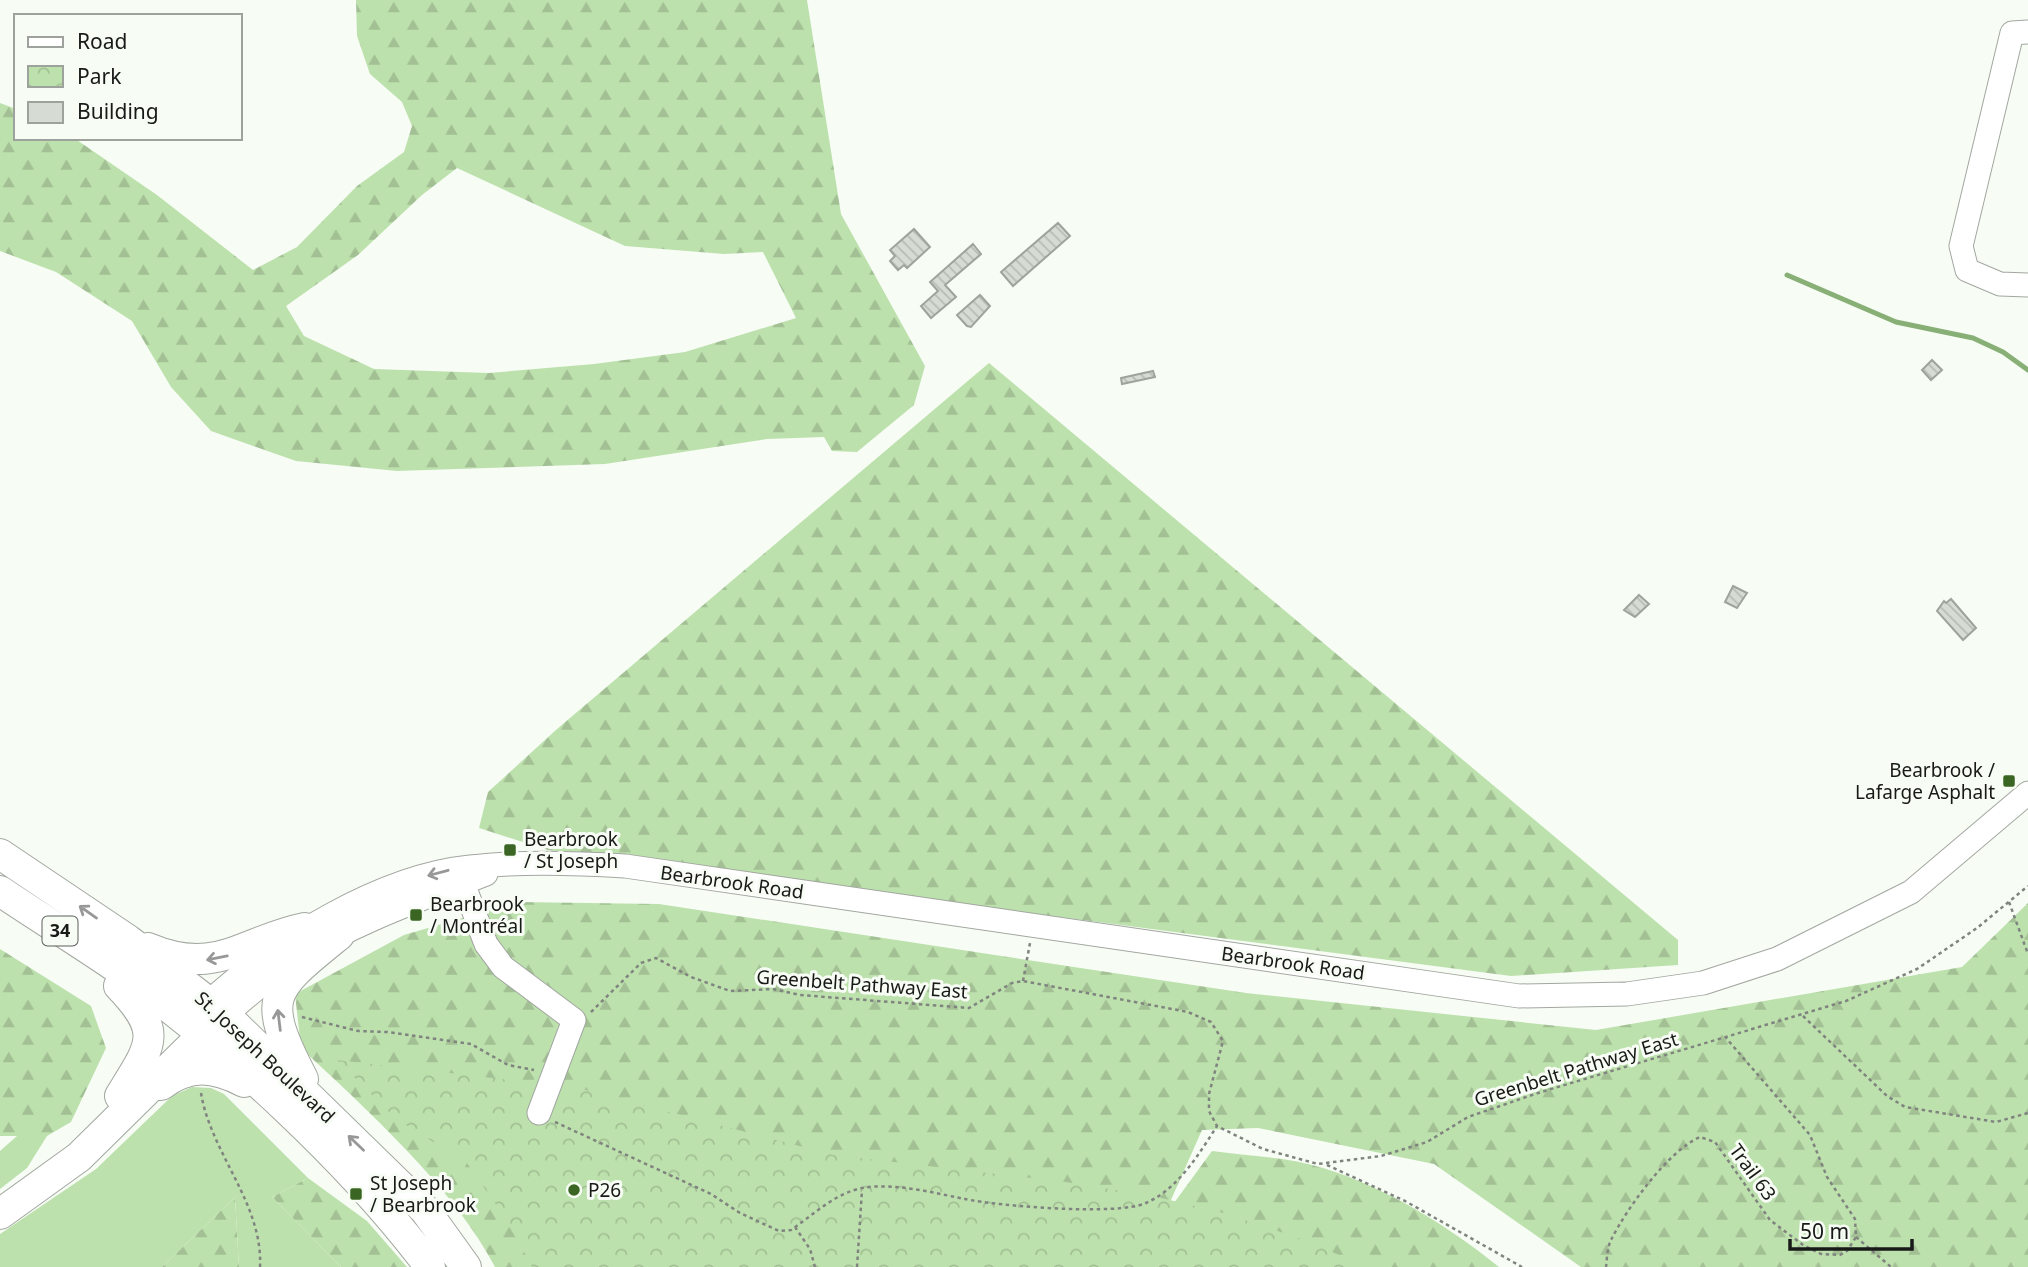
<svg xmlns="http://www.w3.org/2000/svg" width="2028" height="1267" font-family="'Noto Sans',sans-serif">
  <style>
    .grass { fill: #bde1ad }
    .forest { fill: url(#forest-firs); fill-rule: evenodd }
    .park { fill: url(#park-crowns) }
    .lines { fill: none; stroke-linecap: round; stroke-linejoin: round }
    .stream { stroke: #88b076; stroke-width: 5 }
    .building { fill: url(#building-back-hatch); stroke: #9ea39c; stroke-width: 2 }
    .minor-casing { stroke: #a2a7a0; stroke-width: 25 }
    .major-casing { stroke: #a2a7a0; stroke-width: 32 }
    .path { stroke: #80847f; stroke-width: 2.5; stroke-dasharray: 3.5 3.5; stroke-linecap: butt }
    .minor { stroke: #fff; stroke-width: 23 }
    .major { stroke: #fff; stroke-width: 30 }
    .oneway { stroke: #979897 }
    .poi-dot { fill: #3a6522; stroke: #f7fdf5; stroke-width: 2.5 }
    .labels { text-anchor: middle; stroke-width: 6; stroke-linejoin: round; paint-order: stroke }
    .shield { fill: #f7fdf5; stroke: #5b5e5a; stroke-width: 2 }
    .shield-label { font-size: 18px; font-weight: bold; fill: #181a18 }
    .poi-label { font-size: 19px; fill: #181a18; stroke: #f7fdf5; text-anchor: start }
    .street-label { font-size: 19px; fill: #181a18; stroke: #f7fdf5 }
  </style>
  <defs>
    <pattern id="forest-firs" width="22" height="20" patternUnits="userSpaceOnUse" patternTransform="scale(1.75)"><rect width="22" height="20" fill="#bde1ad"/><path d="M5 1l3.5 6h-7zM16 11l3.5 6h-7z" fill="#a2c094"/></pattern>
    <pattern id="park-crowns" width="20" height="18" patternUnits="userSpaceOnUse" patternTransform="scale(1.75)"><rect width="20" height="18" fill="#bde1ad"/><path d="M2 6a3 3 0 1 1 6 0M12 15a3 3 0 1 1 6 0" fill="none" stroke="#a2c094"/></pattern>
    <pattern id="building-back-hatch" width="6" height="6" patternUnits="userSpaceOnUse" patternTransform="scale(1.75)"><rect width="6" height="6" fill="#d6dcd4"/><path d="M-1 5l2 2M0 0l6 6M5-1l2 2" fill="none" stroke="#b7bcb5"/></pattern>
  </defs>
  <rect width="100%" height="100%" fill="#f7fdf5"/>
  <path class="grass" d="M 192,1087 L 211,1088 L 224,1094 L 308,1178 L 272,1197 L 341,1267 L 239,1267 L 235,1197 L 162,1267 L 0,1267 L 0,1234 L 96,1169 L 172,1096 Z
    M 17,1136 L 47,1136 L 27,1168 L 0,1189 L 0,1151 Z"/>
  <path class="forest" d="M 356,0 L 807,0 L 841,214 L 925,366 L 914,405 L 857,452 L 832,451 L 824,437 L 767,439 L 605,464 L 397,471 L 296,461 L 211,431 L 171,387 L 132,321 L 56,272 L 0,251 L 0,103 L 16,109 L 16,138 L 74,138 L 157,195 L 253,270 L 297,247 L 357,186 L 404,152 L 412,126 L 402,102 L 370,74 L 357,36 ZM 457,168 L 625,246 L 724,254 L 763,252 L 796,318 L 685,352 L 594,364 L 489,373 L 374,369 L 304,336 L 286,306 L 358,255 L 422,195 Z
    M 989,363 L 1678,940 L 1678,965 L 1511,976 L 548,850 L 479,828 L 488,792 L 557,729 Z
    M 517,902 L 659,904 L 1246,993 L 1596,1030 L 1962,967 L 2028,903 L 2028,1267 L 1581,1267 L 1434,1164 L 1258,1128 L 1202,1130 L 1163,1218 L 1212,1151 C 1248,1156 1288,1157 1323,1168 C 1384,1186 1450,1227 1499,1267 L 495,1267 C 454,1188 366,1109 301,1048 L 295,994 L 404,935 Z
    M 0,949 L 91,1006 L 106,1048 L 71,1122 L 47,1136 L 0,1136 Z
    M 308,1178 L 367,1221 L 407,1267 L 341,1267 L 272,1197 Z
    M 235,1197 L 239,1267 L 162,1267 Z"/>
  <path class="park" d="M 337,1060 L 578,1088 L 834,1155 L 1066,1182 L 1153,1196 L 1220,1212 L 1296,1237 L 1368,1267 L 532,1267 L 508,1222 L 467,1163 L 395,1118 Z"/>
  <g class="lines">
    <path class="stream" d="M 1787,275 L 1896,322 L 1973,338 L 2003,352 L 2028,370"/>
  </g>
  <path class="building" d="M 1058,223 L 1070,236 L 1013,286 L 1001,272 Z
    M 914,229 L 930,247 L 907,268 L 904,265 L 898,270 L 890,261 L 895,256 L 890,250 Z
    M 973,244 L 981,254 L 945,285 L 956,297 L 931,318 L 921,306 L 938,291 L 930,282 Z
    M 980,295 L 990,306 L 971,327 L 967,326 L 957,315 Z
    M 1932,360 L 1942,370 L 1931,380 L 1922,370 Z
    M 1153,371 L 1155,377 L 1122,384 L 1121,378 Z
    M 1733,586 L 1747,593 L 1737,608 L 1725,602 Z
    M 1639,595 L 1649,604 L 1635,617 L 1624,610 Z
    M 1951,599 L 1976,628 L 1963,640 L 1937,611 L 1944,601 L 1946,603 Z"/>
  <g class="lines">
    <defs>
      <path id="minor" d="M 2028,32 L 2012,33 L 1961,246 L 1967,270 L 2000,284 L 2028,285
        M 463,883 L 486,944 L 503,967 L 574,1020 L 539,1113
        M 209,1002 C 274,942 380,876 470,867 C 519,861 575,863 625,866 L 1519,996 L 1627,994 L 1703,983 L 1777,959 L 1911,892 L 2028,793
        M 225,1015 C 248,996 271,975 296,959 C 356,922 422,899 486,874"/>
      <path id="major" d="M 0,854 L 128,940 L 225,1015 L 425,1210 L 466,1267
        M 0,891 C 40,918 81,943 120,970 C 227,1048 351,1161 430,1267
        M 148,948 C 217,977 242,941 305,928
        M 119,986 C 164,1033 152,1044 120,1096
        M 303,1079 C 260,996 270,991 339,935
        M 161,1085 C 190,1064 213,1066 244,1082
        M 0,1214 L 79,1157 L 216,1022"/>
    </defs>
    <use href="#minor" class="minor-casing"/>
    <use href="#major" class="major-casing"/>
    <path class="path" d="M 2009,902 L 2028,954
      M 1023,981 L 1030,943
      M 591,1012 L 641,963 L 656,958 L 691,977 L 730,991 L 773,989 L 800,995 L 969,1008 L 1012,983 L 1023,981 L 1188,1012 L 1211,1022 L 1223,1041 L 1209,1094 L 1209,1111 L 1217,1126 L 1263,1149 L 1318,1164 L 1381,1156 L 1427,1142 L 1468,1117 L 1538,1093 L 1846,1001 L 1917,969 L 1977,928 L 2028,886
      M 1803,1016 L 1887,1096 L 1905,1107 L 1996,1122 L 2028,1113
      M 302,1017 L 358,1031 L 387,1032 L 471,1044 L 508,1065 L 534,1070
      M 201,1093 C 211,1154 263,1203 260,1267
      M 555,1122 L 711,1194 L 740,1213 L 779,1231 L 791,1230 C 816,1213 838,1190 869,1187 C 901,1184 934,1193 965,1199 C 998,1206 1118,1216 1146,1203 C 1178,1189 1199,1154 1217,1126
      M 1327,1165 L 1405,1201 L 1522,1267
      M 795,1227 L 810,1249 L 815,1267
      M 1856,1237 L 1891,1267
      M 857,1267 L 862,1190
      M 1606,1267 C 1607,1259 1607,1248 1611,1240 C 1627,1208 1668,1151 1700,1137 L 1715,1142 L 1770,1220 L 1803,1245 L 1821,1254 L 1840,1255 L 1847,1251 L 1856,1237 L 1855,1219 L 1827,1177 L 1810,1135 L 1726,1038"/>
    <use href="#minor" class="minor"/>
    <use href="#major" class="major"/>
  </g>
  <defs><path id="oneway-shaft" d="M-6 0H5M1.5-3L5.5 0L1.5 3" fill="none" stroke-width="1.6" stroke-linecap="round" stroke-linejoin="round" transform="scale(1.75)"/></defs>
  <g class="oneway">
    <use href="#oneway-shaft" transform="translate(438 873) rotate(165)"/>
    <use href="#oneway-shaft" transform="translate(88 912) rotate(-145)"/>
    <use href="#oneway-shaft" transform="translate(217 958) rotate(169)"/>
    <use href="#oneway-shaft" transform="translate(279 1020) rotate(-97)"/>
    <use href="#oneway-shaft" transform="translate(356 1143) rotate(-136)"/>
  </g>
  <g class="poi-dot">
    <rect x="2002" y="774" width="14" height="14" rx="3.5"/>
    <rect x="503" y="843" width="14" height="14" rx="3.5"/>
    <rect x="409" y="908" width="14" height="14" rx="3.5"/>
    <circle cx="574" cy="1190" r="7"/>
    <rect x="349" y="1187" width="14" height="14" rx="3.5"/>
  </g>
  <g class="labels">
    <rect class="shield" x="42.5" y="916.5" width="35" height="29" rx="5"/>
    <g class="shield-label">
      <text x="60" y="937">34</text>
    </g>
    <g class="poi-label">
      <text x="1995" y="777" text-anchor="end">Bearbrook /<tspan x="1995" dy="22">Lafarge Asphalt</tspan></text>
      <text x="524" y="846">Bearbrook<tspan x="524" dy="22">/ St Joseph</tspan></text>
      <text x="430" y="911">Bearbrook<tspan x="430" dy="22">/ Montréal</tspan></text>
      <text x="370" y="1190">St Joseph<tspan x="370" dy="22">/ Bearbrook</tspan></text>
      <text x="588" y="1197">P26</text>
    </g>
    <g class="street-label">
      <text transform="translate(732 882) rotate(8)" y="7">Bearbrook Road</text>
      <text transform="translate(1293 963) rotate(8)" y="7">Bearbrook Road</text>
      <text transform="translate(862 984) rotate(4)" y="7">Greenbelt Pathway East</text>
      <text transform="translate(265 1057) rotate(43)" y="7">St. Joseph Boulevard</text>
      <text transform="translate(1576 1069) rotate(-17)" y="7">Greenbelt Pathway East</text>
      <text transform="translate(1753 1172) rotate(54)" y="7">Trail 63</text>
    </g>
  </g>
  <rect x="14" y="14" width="228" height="126" fill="#f7fdf5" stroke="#9ea29d" stroke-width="2"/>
  <rect x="28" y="37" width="35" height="10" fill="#ffffff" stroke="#9ea29d" stroke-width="2"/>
  <text x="77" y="49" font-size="21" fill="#181a18">Road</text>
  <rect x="28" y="66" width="35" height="21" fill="url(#park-crowns)" stroke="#9ea29d" stroke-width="2"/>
  <text x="77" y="84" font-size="21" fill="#181a18">Park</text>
  <rect x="28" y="102" width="35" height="21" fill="#d6dcd4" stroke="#9ea29d" stroke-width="2"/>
  <text x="77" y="119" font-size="21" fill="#181a18">Building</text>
  <path d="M1790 1239v10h122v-10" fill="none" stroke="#181a18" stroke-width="3.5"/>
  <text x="1800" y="1239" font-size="21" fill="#181a18" stroke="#f7fdf5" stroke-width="5" paint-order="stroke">50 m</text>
</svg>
